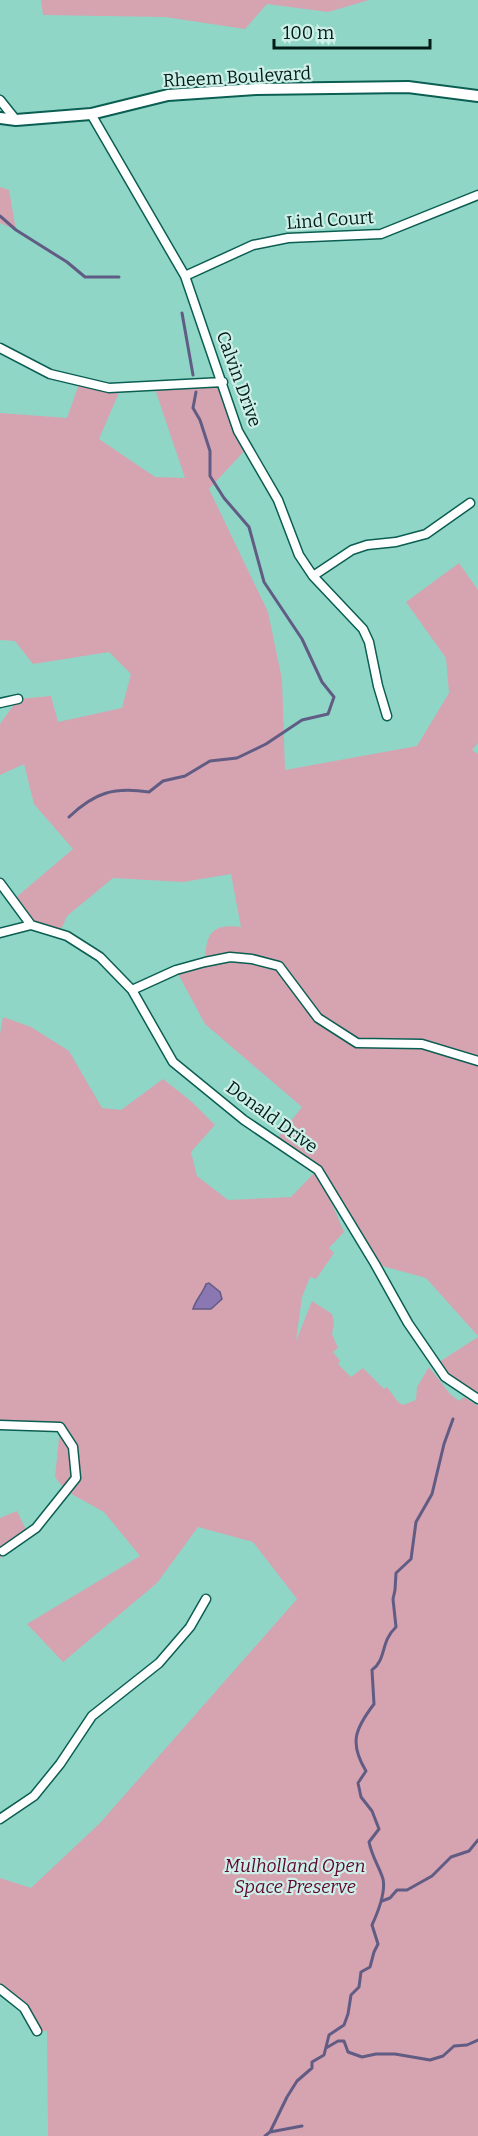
<svg xmlns="http://www.w3.org/2000/svg" width="478" height="2136" font-family="Bitter,serif">
  <style>
    .green { fill: #d6a3b1 }
    .water { fill: #8b77b2; stroke: #615c84; stroke-width: 1.5 }
    .lines { fill: none; stroke-linecap: round; stroke-linejoin: round }
    .stream { stroke: #615c84; stroke-width: 3 }
    .minor-casing { stroke: #0b5e52; stroke-width: 11 }
    .tertiary-casing { stroke: #0b5e52; stroke-width: 14 }
    .minor { stroke: #fff; stroke-width: 8 }
    .tertiary { stroke: #fff; stroke-width: 10 }
    .labels { text-anchor: middle; stroke-width: 4.5; stroke-linejoin: round; paint-order: stroke }
    .street-label { font-size: 18px; fill: #001c17; stroke: #cdefe7 }
    .park-label { font-size: 18px; font-style: italic; fill: #5e0730; stroke: #cdefe7 }
  </style>
  <rect width="100%" height="100%" fill="#8fd6c7"/>
  <path class="green" d="M 41,0 L 369,0 L 328,12 L 267,4 L 245,29 L 165,17 L 43,15 Z
    M 0,187 L 9,190 L 16,230 L 0,223 Z
    M 80,381 L 121,388 L 99,439 L 155,477 L 185,478 L 154,386 L 223,382 L 248,447 L 209,489 L 268,612 L 282,679 L 285,770 L 417,746 L 449,693 L 446,658 L 406,602 L 459,563 L 478,590 L 478,743 L 472,750 L 478,754 L 478,1336 L 426,1278 L 375,1264 L 320,1176 L 344,1232 L 329,1248 L 334,1253 L 316,1279 L 310,1277 L 302,1297 L 296,1341 L 312,1301 L 332,1314 L 334,1323 L 332,1334 L 338,1348 L 333,1352 L 340,1361 L 338,1364 L 351,1377 L 363,1368 L 384,1389 L 387,1387 L 398,1402 L 403,1405 L 416,1400 L 417,1387 L 429,1367 L 450,1394 L 459,1401 L 464,1397 L 478,1406 L 478,2136 L 48,2136 L 47,2031 L 37,2031 L 24,2008 L 0,1989 L 0,1878 L 31,1888 L 100,1823 L 297,1599 L 253,1542 L 198,1527 L 157,1583 L 63,1662 L 27,1624 L 140,1556 L 104,1512 L 66,1491 L 55,1477 L 60,1428 L 0,1425 L 0,1034 L 3,1017 L 31,1027 L 69,1051 L 102,1108 L 121,1110 L 163,1079 L 192,1102 L 215,1125 L 191,1152 L 197,1176 L 228,1200 L 291,1197 L 317,1170 L 275,1141 L 302,1107 L 205,1024 L 176,970 L 205,962 C 206,934 211,923 241,927 L 231,874 L 183,882 L 113,878 L 67,916 L 59,934 L 31,925 L 13,900 L 73,849 L 34,804 L 24,764 L 0,775 L 0,724 L 18,699 L 51,696 L 58,722 L 122,708 L 131,674 L 109,652 L 33,664 L 15,641 L 0,640 L 0,413 L 67,418 Z
    M 478,1337 L 478,1399 L 436,1364 Z
    M 17,1511 L 28,1534 L 3,1551 L 0,1559 L 0,1518 Z"/>
  <path class="water" d="M 209,1283 L 220,1292 L 222,1299 L 211,1309 L 193,1309 C 196,1299 203,1293 206,1284 Z"/>
  <g class="lines">
    <path class="stream" d="M 0,216 L 16,230 L 67,262 L 85,277 L 119,277
      M 182,313 L 193,375
      M 69,817 C 95,792 114,787 149,792 L 163,781 L 185,776 L 210,761 L 237,758 L 266,744 L 302,720 L 328,714 L 334,697 L 322,682 L 302,639 L 264,582 L 249,527 L 224,498 L 210,476 L 210,451 L 200,420 L 193,408 L 196,392
      M 382,1901 L 390,1898 L 397,1890 L 407,1890 L 432,1876 L 451,1857 L 469,1851 L 478,1840
      M 326,2048 L 338,2041 L 344,2041 L 348,2052 L 362,2057 L 376,2054 L 395,2054 L 430,2060 L 443,2056 L 454,2046 L 467,2045 L 478,2040
      M 270,2132 L 302,2126
      M 265,2136 L 270,2132 L 287,2097 L 297,2081 L 312,2068 L 312,2062 L 324,2055 L 329,2035 L 344,2025 L 348,2014 L 351,1995 L 359,1987 L 361,1972 L 370,1967 L 374,1952 L 378,1944 L 372,1925 C 378,1912 386,1893 383,1879 C 379,1866 372,1857 369,1842 L 379,1829 L 372,1811 L 361,1797 L 358,1783 L 366,1771 C 349,1743 355,1729 374,1704 L 372,1670 C 387,1659 380,1642 396,1627 L 393,1599 L 395,1590 L 396,1573 L 411,1559 L 416,1522 L 432,1494 L 444,1444 L 453,1419"/>
    <defs>
      <path id="minor" d="M 0,100 L 16,120
        M 91,114 L 185,276 L 238,431 L 278,500 L 299,555 L 313,576 L 363,629 L 369,642 L 378,686 L 387,716
        M 185,276 L 253,245 L 288,238 L 381,234 L 478,195
        M 0,348 L 50,374 L 109,388 L 223,382
        M 313,576 L 352,550 L 367,545 L 396,542 L 426,534 L 470,503
        M 0,703 L 18,699
        M 0,883 L 31,925
        M 0,933 L 31,925 L 67,936 L 100,957 L 132,990 L 173,1062 L 244,1120 L 318,1170 L 375,1264 L 408,1323 L 445,1377 L 478,1399
        M 132,990 L 176,970 L 205,962 L 230,957 L 252,959 L 279,966 L 318,1018 L 357,1043 L 422,1044 L 478,1061
        M 0,1425 L 60,1427 L 73,1447 L 76,1478 L 36,1528 L 3,1551
        M 0,1819 L 34,1796 L 60,1764 L 92,1716 L 159,1663 L 190,1627 L 206,1599
        M 0,1989 L 24,2008 L 37,2031"/>
      <path id="tertiary" d="M 0,118 L 16,120 L 91,114 L 168,95 L 256,89 L 408,87 L 478,96"/>
    </defs>
    <use href="#minor" class="minor-casing"/>
    <use href="#tertiary" class="tertiary-casing"/>
    <use href="#minor" class="minor"/>
    <use href="#tertiary" class="tertiary"/>
  </g>
  <g class="labels">
    <g class="street-label">
      <text transform="translate(237 77) rotate(-3)" y="6">Rheem Boulevard</text>
      <text transform="translate(330 220) rotate(-4)" y="6">Lind Court</text>
      <text transform="translate(239 379) rotate(70)" y="6">Calvin Drive</text>
      <text transform="translate(272 1117) rotate(36)" y="6">Donald Drive</text>
    </g>
    <g class="park-label">
      <text x="295" y="1872">Mulholland Open<tspan x="295" dy="21">Space Preserve</tspan></text>
    </g>
  </g>
  <path d="M274 39v9h156v-9" fill="none" stroke="#001c17" stroke-width="3"/>
  <text x="283" y="39" font-size="18" fill="#001c17" stroke="#cdefe7" stroke-width="4.5" paint-order="stroke">100 m</text>
</svg>
